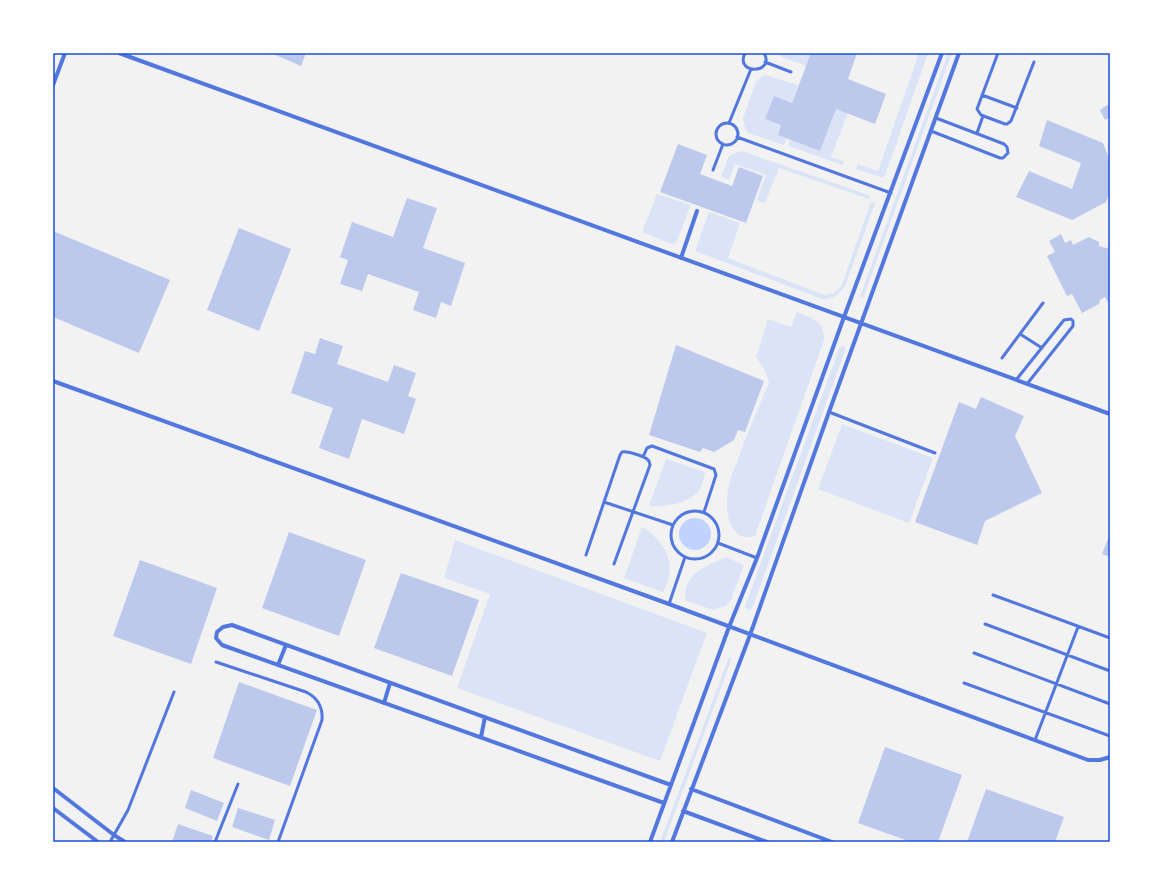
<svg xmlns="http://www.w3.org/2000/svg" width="1163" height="895" font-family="Commissioner,sans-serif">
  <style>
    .green { fill: #dbe4f7 }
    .water { fill: #bfd3fe }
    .building { fill: #bdc9ec }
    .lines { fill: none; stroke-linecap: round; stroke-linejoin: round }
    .service { stroke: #5277de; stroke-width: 3 }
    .minor { stroke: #5277de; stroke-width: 4 }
    .neatline { fill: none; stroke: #1d4ed8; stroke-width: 1.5 }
  </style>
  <rect width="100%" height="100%" fill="#f2f2f2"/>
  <path class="green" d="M 776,53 L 811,53 L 806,66 L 782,57 Z
    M 919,53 L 928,53 L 886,173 L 883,178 L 856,169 L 858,164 L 878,171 Z
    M 948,53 L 952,53 L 863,298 L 860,297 Z
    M 766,75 L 798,85 L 792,103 L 765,119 L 781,125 L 778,135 L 787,138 L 784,145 L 748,133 L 745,128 L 743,118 L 756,82 L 762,76 Z
    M 836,109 L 848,113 L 831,157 L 844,161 L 843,165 L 788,146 L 790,139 L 820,151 Z
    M 741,151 L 745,152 L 871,196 L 869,199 L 779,168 L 765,203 L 757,200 L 766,175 L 735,164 L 729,180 L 721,177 L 729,156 Z
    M 657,194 L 691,205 L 676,243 L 672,244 L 642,232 Z
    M 871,202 L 875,203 L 846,284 C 840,294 835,299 822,299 L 695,251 L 709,212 L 740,223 L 728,258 L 824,295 C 831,295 836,292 841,287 Z
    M 797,312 C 812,319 825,320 824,340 L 755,536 C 746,539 740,537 734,530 C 725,519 726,498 729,485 C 730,477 734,470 737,462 C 746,435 758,409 769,383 L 765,370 L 756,357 L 768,319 L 791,327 Z
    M 842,346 L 844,346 L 845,348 L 845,351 L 752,609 L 748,611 L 745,606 L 839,349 Z
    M 842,424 L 933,458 L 909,523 L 818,489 Z
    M 666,459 L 705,472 C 703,480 703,487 697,493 C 687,504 663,507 649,506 Z
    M 642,527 C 661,538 675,558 668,581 C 667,585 664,589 663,592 L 624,578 Z
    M 455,540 L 707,633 L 660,761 L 457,688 L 490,594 L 444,578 Z
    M 726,557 L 744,565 L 731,600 L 726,606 L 713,610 L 687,601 L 685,598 C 684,572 706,567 726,557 Z
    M 729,657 L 732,658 L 664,842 L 660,842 Z"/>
  <path class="water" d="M679 534a16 16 0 1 1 32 0a16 16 0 1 1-32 0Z"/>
  <path class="building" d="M 271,53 L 306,53 L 301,66 Z
    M 811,53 L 857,53 L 848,79 L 886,94 L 875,124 L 836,109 L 820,151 L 778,135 L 781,125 L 765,119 L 774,96 L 792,103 Z
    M 1107,105 L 1110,106 L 1110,117 L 1105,120 L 1100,110 Z
    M 1047,120 L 1103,143 L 1110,161 L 1110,191 L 1106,202 L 1072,220 L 1016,197 L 1029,171 L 1072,189 L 1081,163 L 1039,146 Z
    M 678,144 L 707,155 L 700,174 L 732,186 L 739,167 L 763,176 L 746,223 L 660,192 Z
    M 407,198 L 437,208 L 423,248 L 465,263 L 451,306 L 441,302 L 436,318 L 413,310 L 419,292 L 368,274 L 362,291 L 340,284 L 348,260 L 340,257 L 352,222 L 393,237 Z
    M 239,228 L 291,249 L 259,331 L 207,310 Z
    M 53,231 L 170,280 L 139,353 L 53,317 Z
    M 1061,234 L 1065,243 L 1071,240 L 1073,245 L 1089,237 L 1099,242 L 1099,246 L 1110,249 L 1110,303 L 1109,304 L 1105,297 L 1100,300 L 1099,304 L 1082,313 L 1072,294 L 1067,296 L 1047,256 L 1055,252 L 1049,241 Z
    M 320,338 L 343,346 L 337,364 L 388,382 L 394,365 L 416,373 L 408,396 L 416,399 L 404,434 L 362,419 L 349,459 L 319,448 L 333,408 L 291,393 L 305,351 L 315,354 Z
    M 676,345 L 764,381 L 745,432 L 738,430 L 734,440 L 714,452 L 703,448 L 700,452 L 649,435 Z
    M 981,397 L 1024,416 L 1015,436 L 1042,493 L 985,521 L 977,545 L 915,522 L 959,402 L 976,409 Z
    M 289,532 L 366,560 L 339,636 L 262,608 Z
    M 1110,534 L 1110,557 L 1102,554 Z
    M 140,560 L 217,588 L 191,664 L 113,636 Z
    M 401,573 L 479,600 L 452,676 L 374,648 Z
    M 239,682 L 317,710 L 290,786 L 213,758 Z
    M 885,747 L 962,775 L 938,842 L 911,842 L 858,823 Z
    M 986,789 L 1064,817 L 1055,842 L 967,842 Z
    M 191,790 L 224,803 L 217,821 L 185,808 Z
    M 238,808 L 275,820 L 269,840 L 232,827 Z
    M 178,824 L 213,836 L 211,842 L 172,842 Z"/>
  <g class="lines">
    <path class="service" d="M 745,53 C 734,75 776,74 764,53
      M 998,53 L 977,109 L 981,115 L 1005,124 L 1007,124 L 1011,121 L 1034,62
      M 765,62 L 791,72
      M 982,95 L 1017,108
      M716 134a11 11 0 1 1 22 0a11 11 0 1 1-22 0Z
      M 729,123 L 751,69
      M 931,131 L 1000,158 L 1003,158 L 1008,153 L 1007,147 L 1004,144 L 936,118
      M 977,133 L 983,116
      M 737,137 L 891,193
      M 713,170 L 723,144
      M 1020,334 L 1042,348
      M 1002,358 L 1043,303
      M 1016,380 L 1064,320 L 1071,319 L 1073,321 L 1073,326 L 1027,384
      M 829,412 L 935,453
      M 643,457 L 647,448 L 652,446 L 714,469 L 716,475 L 704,512
      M 604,502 L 673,525
      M671 535a24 24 0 1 1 48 0a24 24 0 1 1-48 0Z
      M 718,543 L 757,558
      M 586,555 L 620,455 L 622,452 C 628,451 643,456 647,459 C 650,461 649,462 650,465 L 614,564
      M 993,595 L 1110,638
      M 669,604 L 685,557
      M 985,624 L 1110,671
      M 974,653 L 1110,704
      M 216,662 L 306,692 C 318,698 323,707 322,720 L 278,842
      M 964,683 L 1110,736
      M 1035,740 L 1078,627
      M 110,842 L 128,810 L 174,692
      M 215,842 L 238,784"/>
    <path class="minor" d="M 119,53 L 1110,414
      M 53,85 L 65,53
      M 681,258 L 697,211
      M 53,381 L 669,604 L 1088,760 L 1100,760 L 1110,757
      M 278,665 L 286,645
      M 384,703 L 390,683
      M 481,737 L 485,717
      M 53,788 L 114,835 L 125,842
      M 691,789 L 832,842
      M 664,803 L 222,645 L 216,638 L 217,632 L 223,627 L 232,625 L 671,785
      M 53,808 L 98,842
      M 683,811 L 767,842
      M 650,842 L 729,627 L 757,558 L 844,317 L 942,53
      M 672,842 L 750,635 L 829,412 L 959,53"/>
  </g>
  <rect width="1163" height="895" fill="none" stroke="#ffffff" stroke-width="108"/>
  <rect x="54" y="54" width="1055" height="787" class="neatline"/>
</svg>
